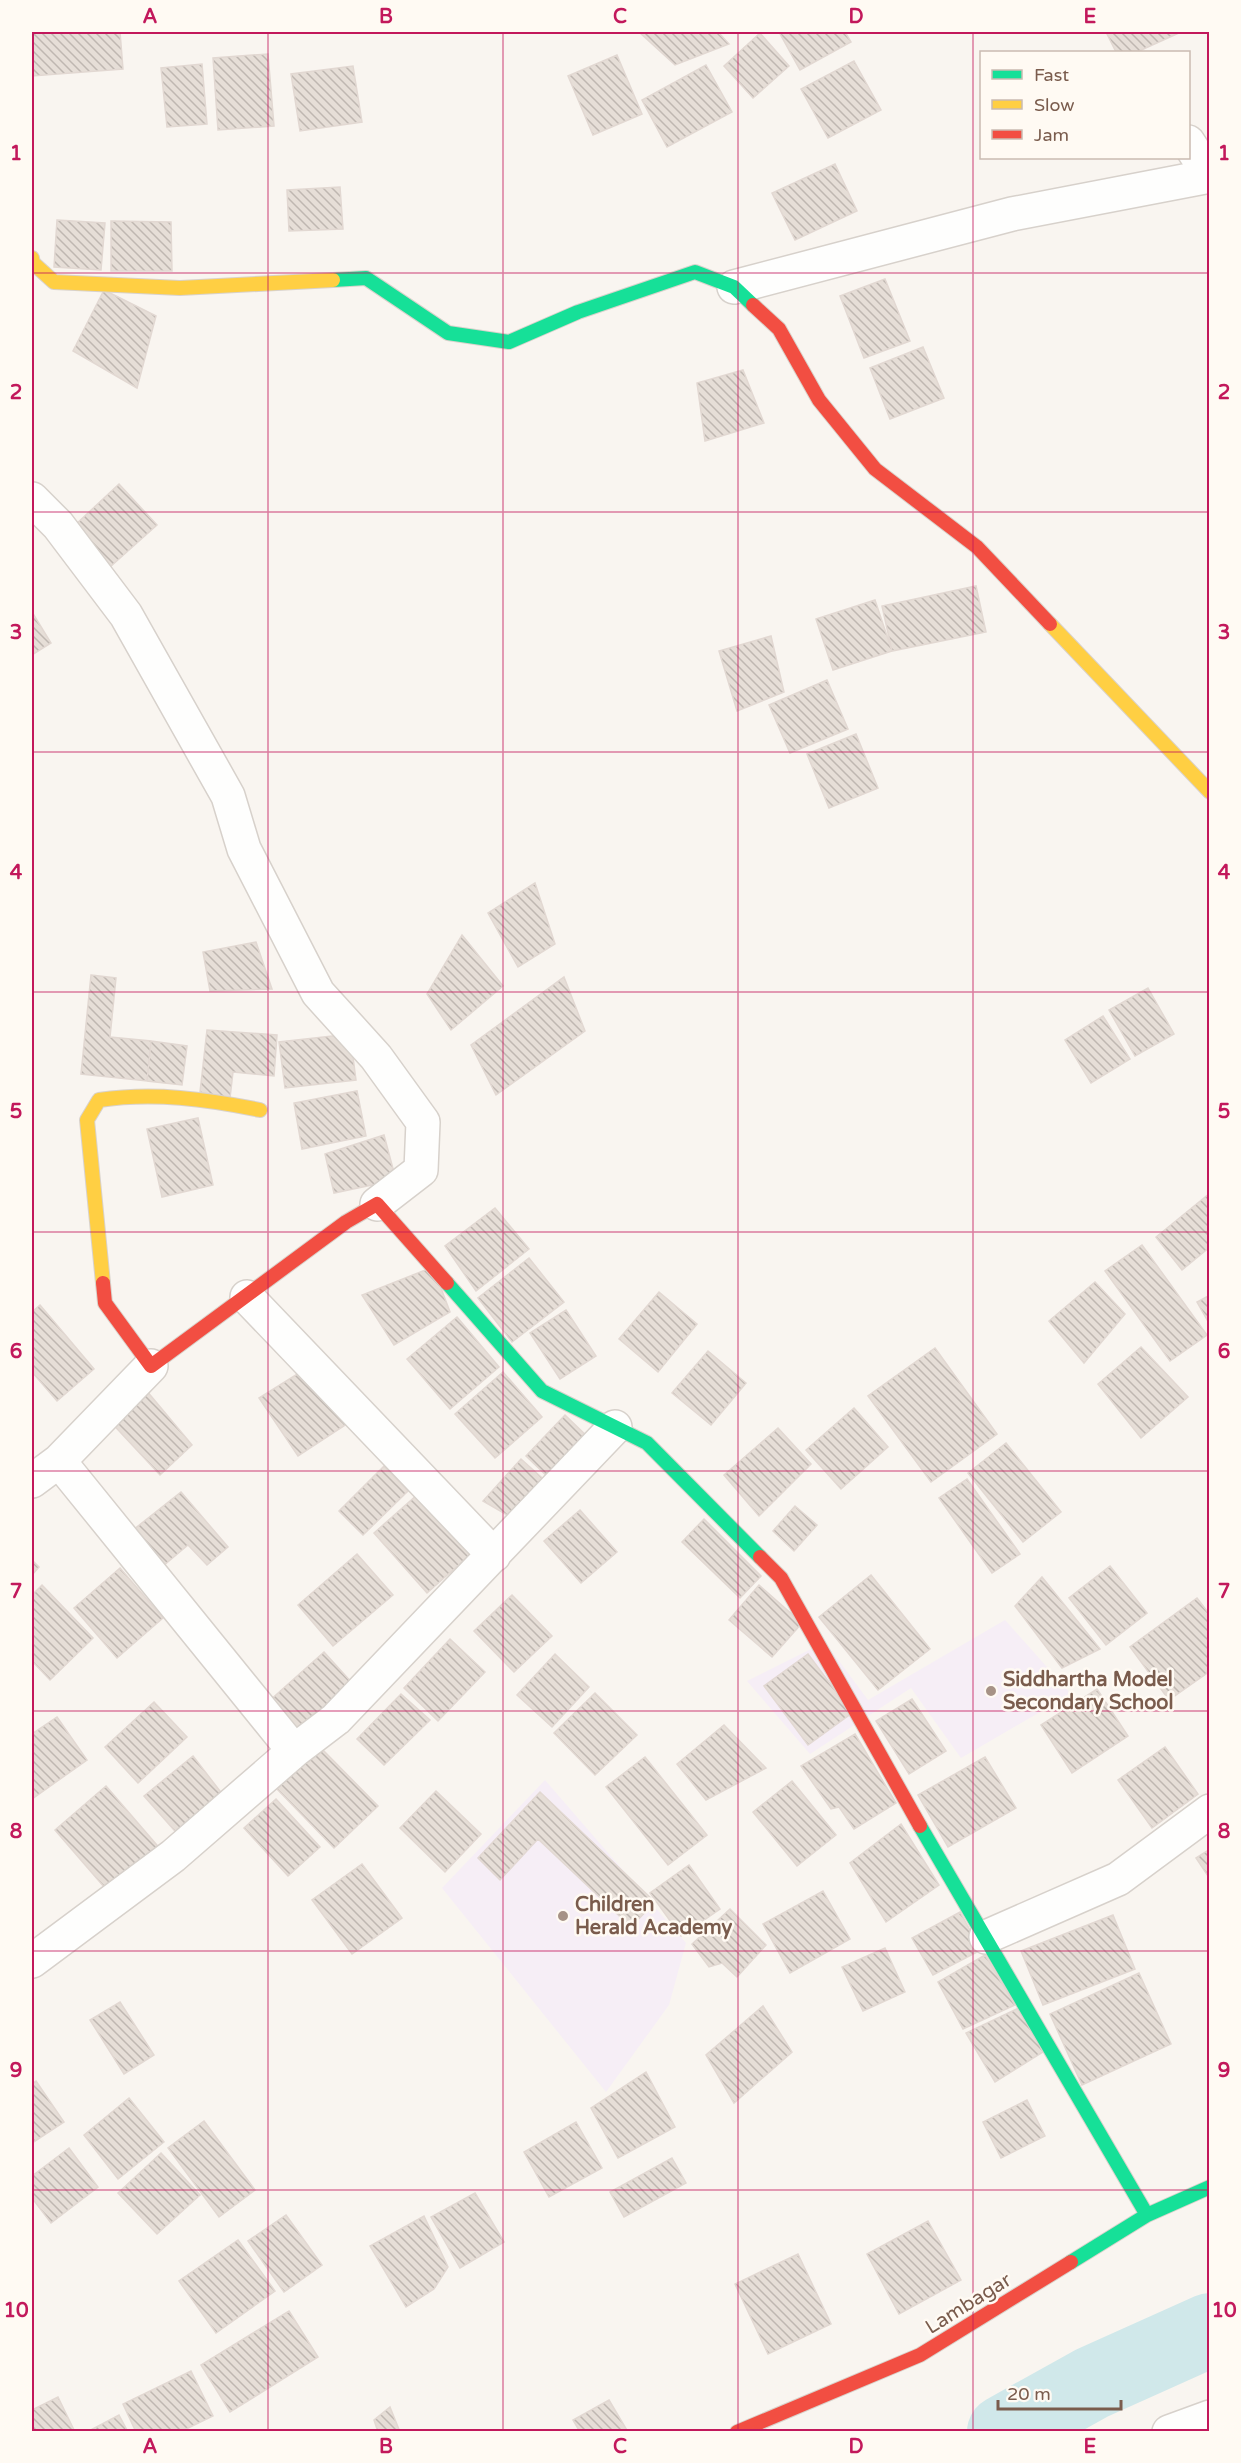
<svg xmlns="http://www.w3.org/2000/svg" width="1241" height="2463" font-family="'Varela Round',sans-serif">
  <style>
    .education { fill: #f6eef6 }
    .lines { fill: none; stroke-linecap: round; stroke-linejoin: round }
    .river { stroke: #d0e8ea; stroke-width: 74 }
    .building { fill: url(#building-back-hatch); stroke: #e2d8d2; stroke-width: 1.5 }
    .street-casing { stroke: #d7d1cb; stroke-width: 36 }
    .fast-casing { stroke: #d9d2cb; stroke-width: 16 }
    .slow-casing { stroke: #d9d2cb; stroke-width: 16 }
    .jam-casing { stroke: #d9d2cb; stroke-width: 16 }
    .street { stroke: #fefefd; stroke-width: 33 }
    .fast { stroke: #16e098; stroke-width: 14 }
    .slow { stroke: #ffcf43; stroke-width: 14 }
    .jam { stroke: #f24e42; stroke-width: 14 }
    .grid { fill: none; stroke: #c2185b; stroke-width: 1.5; stroke-opacity: 0.55 }
    .poi-dot { fill: #a69286; stroke: #fffaf3; stroke-width: 2 }
    .labels { text-anchor: middle; stroke-width: 5; stroke-linejoin: round; paint-order: stroke }
    .poi-label { font-size: 20px; font-weight: bold; fill: #7a5c4d; stroke: #fffaf3; text-anchor: start }
    .street-label { font-size: 20px; fill: #7a5c4d; stroke: #fffaf3 }
    .neatline { fill: none; stroke: #c2185b; stroke-width: 2 }
    .grid-label { font-size: 20px; text-anchor: middle; font-weight: bold; fill: #c2185b }
  </style>
  <defs>
    <pattern id="building-back-hatch" width="6" height="6" patternUnits="userSpaceOnUse" patternTransform="scale(1.5)"><rect width="6" height="6" fill="#e6ded7"/><path d="M-1 5l2 2M0 0l6 6M5-1l2 2" fill="none" stroke="#bfb7b1"/></pattern>
  </defs>
  <rect width="100%" height="100%" fill="#f9f5f0"/>
  <path class="education" d="M 1005,1620 L 1071,1694 L 961,1758 L 911,1688 L 810,1754 L 747,1681 L 825,1642 L 868,1700 Z
    M 545,1780 L 686,1943 L 669,2005 L 606,2092 L 442,1888 Z"/>
  <g class="lines">
    <path class="river" d="M 1004,2432 L 1092,2383 L 1210,2330"/>
  </g>
  <path class="building" d="M 32,32 L 120,32 L 123,69 L 32,76 Z
    M 639,32 L 718,32 L 729,44 L 675,65 Z
    M 779,32 L 845,32 L 851,42 L 800,70 Z
    M 1106,32 L 1181,32 L 1137,52 L 1116,52 Z
    M 760,33 L 789,66 L 753,98 L 724,66 Z
    M 268,54 L 274,126 L 218,130 L 213,58 Z
    M 617,55 L 642,114 L 593,135 L 568,76 Z
    M 854,61 L 881,110 L 828,138 L 801,89 Z
    M 202,64 L 207,124 L 167,127 L 161,68 Z
    M 706,65 L 732,112 L 667,147 L 642,100 Z
    M 353,66 L 362,122 L 300,131 L 291,74 Z
    M 835,164 L 857,211 L 795,240 L 772,193 Z
    M 340,187 L 343,229 L 289,231 L 287,190 Z
    M 57,220 L 105,223 L 101,270 L 54,267 Z
    M 111,221 L 171,222 L 172,271 L 111,271 Z
    M 885,279 L 910,341 L 864,358 L 840,296 Z
    M 104,290 L 156,316 L 137,388 L 73,351 Z
    M 923,347 L 944,398 L 890,419 L 870,368 Z
    M 743,370 L 764,423 L 705,441 L 697,383 Z
    M 119,484 L 157,525 L 110,567 L 73,527 Z
    M 976,586 L 986,632 L 892,651 L 882,606 Z
    M 875,600 L 892,651 L 833,670 L 816,619 Z
    M 32,612 L 51,643 L 32,655 Z
    M 771,636 L 784,692 L 737,711 L 719,651 Z
    M 827,680 L 848,729 L 790,753 L 769,705 Z
    M 856,734 L 878,788 L 829,808 L 807,754 Z
    M 535,883 L 555,944 L 518,967 L 488,913 Z
    M 462,935 L 503,986 L 451,1030 L 427,994 Z
    M 256,942 L 272,989 L 210,991 L 203,952 Z
    M 91,975 L 116,978 L 110,1037 L 151,1041 L 147,1081 L 81,1074 Z
    M 564,977 L 585,1031 L 496,1095 L 471,1045 Z
    M 1148,988 L 1174,1034 L 1135,1056 L 1109,1010 Z
    M 1103,1016 L 1130,1059 L 1091,1083 L 1065,1040 Z
    M 207,1030 L 277,1035 L 274,1076 L 233,1072 L 230,1098 L 200,1092 Z
    M 350,1034 L 356,1080 L 285,1088 L 279,1042 Z
    M 151,1041 L 187,1046 L 182,1085 L 147,1081 Z
    M 357,1091 L 366,1136 L 302,1149 L 294,1103 Z
    M 198,1118 L 213,1185 L 162,1197 L 147,1129 Z
    M 384,1135 L 396,1180 L 334,1193 L 325,1154 Z
    M 1210,1193 L 1210,1247 L 1182,1270 L 1156,1237 Z
    M 495,1208 L 529,1249 L 476,1291 L 445,1246 Z
    M 1142,1245 L 1207,1335 L 1170,1361 L 1105,1271 Z
    M 529,1258 L 564,1302 L 512,1342 L 478,1298 Z
    M 433,1267 L 450,1312 L 394,1345 L 362,1295 Z
    M 1095,1282 L 1125,1314 L 1084,1363 L 1049,1321 Z
    M 659,1292 L 697,1324 L 658,1372 L 619,1339 Z
    M 1210,1295 L 1210,1325 L 1197,1302 Z
    M 40,1305 L 94,1369 L 57,1401 L 32,1372 L 32,1312 Z
    M 566,1310 L 596,1356 L 560,1379 L 530,1333 Z
    M 457,1317 L 499,1367 L 450,1409 L 407,1359 Z
    M 1141,1347 L 1188,1397 L 1141,1438 L 1098,1384 Z
    M 935,1348 L 997,1434 L 931,1482 L 868,1396 Z
    M 708,1351 L 746,1383 L 711,1425 L 672,1393 Z
    M 503,1372 L 542,1417 L 495,1458 L 455,1414 Z
    M 299,1373 L 350,1422 L 298,1456 L 259,1398 Z
    M 146,1390 L 192,1445 L 160,1475 L 106,1417 Z
    M 854,1408 L 888,1447 L 841,1489 L 806,1450 Z
    M 565,1415 L 592,1441 L 553,1482 L 526,1456 Z
    M 778,1428 L 811,1464 L 759,1516 L 724,1475 Z
    M 1006,1443 L 1061,1512 L 1023,1542 L 968,1473 Z
    M 521,1459 L 550,1485 L 519,1522 L 483,1501 Z
    M 384,1466 L 408,1491 L 363,1535 L 339,1511 Z
    M 967,1479 L 1020,1554 L 992,1573 L 939,1498 Z
    M 181,1492 L 228,1547 L 207,1565 L 188,1545 L 156,1572 L 128,1534 Z
    M 418,1494 L 471,1554 L 427,1593 L 374,1533 Z
    M 795,1506 L 817,1525 L 794,1551 L 773,1531 Z
    M 580,1510 L 617,1552 L 581,1583 L 544,1541 Z
    M 704,1519 L 761,1576 L 740,1598 L 682,1542 Z
    M 357,1554 L 393,1595 L 333,1646 L 298,1605 Z
    M 32,1560 L 39,1567 L 32,1575 Z
    M 1110,1566 L 1147,1613 L 1106,1645 L 1069,1598 Z
    M 120,1568 L 163,1618 L 117,1658 L 74,1608 Z
    M 871,1575 L 930,1649 L 878,1690 L 819,1617 Z
    M 1042,1577 L 1100,1649 L 1062,1668 L 1015,1606 Z
    M 42,1585 L 93,1638 L 50,1680 L 32,1661 L 32,1595 Z
    M 759,1585 L 802,1623 L 772,1657 L 729,1620 Z
    M 512,1595 L 552,1636 L 514,1672 L 474,1631 Z
    M 1197,1598 L 1210,1615 L 1210,1671 L 1169,1700 L 1130,1647 Z
    M 450,1639 L 485,1672 L 438,1721 L 404,1688 Z
    M 324,1652 L 353,1684 L 297,1734 L 268,1702 Z
    M 555,1654 L 589,1687 L 552,1727 L 517,1695 Z
    M 808,1654 L 852,1713 L 808,1745 L 764,1686 Z
    M 1097,1689 L 1128,1736 L 1072,1773 L 1041,1725 Z
    M 595,1693 L 637,1735 L 595,1775 L 554,1733 Z
    M 401,1694 L 430,1720 L 384,1765 L 357,1739 Z
    M 912,1699 L 946,1751 L 909,1774 L 876,1721 Z
    M 154,1702 L 187,1737 L 138,1783 L 105,1747 Z
    M 57,1717 L 87,1760 L 32,1799 L 32,1734 Z
    M 724,1725 L 766,1768 L 706,1800 L 677,1764 Z
    M 855,1734 L 896,1803 L 854,1829 L 839,1807 L 831,1809 L 801,1766 Z
    M 1165,1747 L 1198,1794 L 1152,1828 L 1118,1780 Z
    M 321,1748 L 378,1806 L 334,1848 L 277,1789 Z
    M 193,1756 L 230,1804 L 182,1839 L 144,1796 Z
    M 645,1757 L 707,1835 L 668,1865 L 606,1787 Z
    M 985,1757 L 1016,1808 L 948,1847 L 918,1795 Z
    M 792,1781 L 836,1835 L 797,1866 L 753,1812 Z
    M 106,1786 L 162,1851 L 111,1895 L 55,1830 Z
    M 436,1791 L 481,1834 L 445,1872 L 400,1828 Z
    M 540,1792 L 655,1902 L 631,1927 L 538,1839 L 500,1880 L 478,1858 Z
    M 276,1799 L 320,1847 L 288,1876 L 244,1828 Z
    M 901,1824 L 939,1885 L 886,1922 L 850,1863 Z
    M 1210,1849 L 1210,1879 L 1196,1858 Z
    M 362,1864 L 402,1918 L 352,1954 L 312,1900 Z
    M 689,1865 L 720,1909 L 681,1936 L 650,1893 Z
    M 823,1891 L 850,1939 L 790,1973 L 763,1924 Z
    M 730,1909 L 766,1945 L 737,1977 L 722,1963 L 709,1967 L 692,1944 Z
    M 960,1912 L 981,1950 L 933,1975 L 912,1938 Z
    M 1113,1915 L 1135,1969 L 1043,2005 L 1021,1951 Z
    M 885,1948 L 905,1992 L 863,2011 L 842,1967 Z
    M 985,1955 L 1015,2005 L 963,2029 L 938,1982 Z
    M 1139,1973 L 1171,2044 L 1082,2085 L 1050,2014 Z
    M 120,2002 L 154,2055 L 124,2074 L 90,2020 Z
    M 763,2006 L 792,2052 L 734,2103 L 706,2055 Z
    M 1021,2007 L 1043,2052 L 995,2082 L 966,2033 Z
    M 646,2072 L 675,2127 L 618,2158 L 591,2108 Z
    M 36,2081 L 64,2122 L 32,2143 L 32,2084 Z
    M 129,2098 L 164,2142 L 118,2179 L 84,2135 Z
    M 1027,2100 L 1045,2136 L 1001,2158 L 983,2122 Z
    M 204,2121 L 255,2190 L 219,2217 L 168,2148 Z
    M 576,2122 L 602,2168 L 549,2197 L 524,2152 Z
    M 69,2148 L 98,2187 L 51,2223 L 32,2198 L 32,2176 Z
    M 161,2153 L 200,2195 L 157,2234 L 118,2193 Z
    M 672,2158 L 686,2183 L 624,2217 L 610,2192 Z
    M 475,2193 L 504,2242 L 460,2268 L 431,2217 Z
    M 286,2215 L 322,2265 L 284,2292 L 248,2241 Z
    M 424,2216 L 448,2267 L 434,2289 L 406,2307 L 370,2246 Z
    M 928,2221 L 961,2280 L 899,2314 L 867,2254 Z
    M 238,2240 L 275,2291 L 216,2333 L 179,2281 Z
    M 798,2254 L 831,2324 L 768,2354 L 735,2284 Z
    M 289,2311 L 318,2357 L 230,2412 L 201,2365 Z
    M 191,2371 L 213,2416 L 180,2432 L 136,2432 L 123,2404 Z
    M 58,2397 L 75,2432 L 32,2432 L 32,2410 Z
    M 609,2400 L 628,2432 L 580,2432 L 573,2420 Z
    M 390,2407 L 400,2432 L 378,2432 L 374,2420 Z
    M 119,2415 L 128,2432 L 87,2432 Z"/>
  <g class="lines">
    <defs>
      <path id="street" d="M 1188,142 L 1210,176
        M 734,287 L 1012,214 L 1210,176
        M 32,499 L 58,525 L 126,615 L 228,796 L 244,849 L 318,993 L 376,1057 L 423,1122 L 421,1170 L 377,1204
        M 247,1297 L 494,1555
        M 59,1461 L 294,1751
        M 32,1481 L 59,1461 L 151,1366
        M 986,1937 L 1118,1879 L 1210,1811
        M 32,1961 L 173,1856 L 294,1751 L 336,1719 L 615,1427
        M 1169,2432 L 1210,2417"/>
      <path id="fast" d="M 333,280 L 366,278 L 448,333 L 509,342 L 578,312 L 695,272 L 734,287 L 753,305
        M 447,1283 L 542,1391 L 647,1443 L 760,1557
        M 920,1826 L 1147,2215
        M 1071,2262 L 1147,2215 L 1210,2187"/>
      <path id="slow" d="M 32,258 L 33,263 L 54,282 L 180,288 L 333,280
        M 1050,624 L 1210,792
        M 103,1283 L 87,1120 L 99,1100 C 154,1092 206,1099 260,1110"/>
      <path id="jam" d="M 753,305 L 779,329 L 819,400 L 875,469 L 977,547 L 1050,624
        M 103,1283 L 105,1303 L 151,1366 L 346,1222 L 377,1204 L 447,1283
        M 760,1557 L 781,1578 L 920,1826
        M 737,2432 L 920,2355 L 1071,2262"/>
    </defs>
    <use href="#street" class="street-casing"/>
    <use href="#fast" class="fast-casing"/>
    <use href="#slow" class="slow-casing"/>
    <use href="#jam" class="jam-casing"/>
    <use href="#street" class="street"/>
    <use href="#fast" class="fast"/>
    <use href="#slow" class="slow"/>
    <use href="#jam" class="jam"/>
  </g>
  <path class="grid" d="M 268,32 L 268,2432M 503,32 L 503,2432M 738,32 L 738,2432M 973,32 L 973,2432M 32,273 L 1210,273M 32,512 L 1210,512M 32,752 L 1210,752M 32,992 L 1210,992M 32,1232 L 1210,1232M 32,1471 L 1210,1471M 32,1711 L 1210,1711M 32,1951 L 1210,1951M 32,2190 L 1210,2190"/>
  <g class="poi-dot">
    <circle cx="991" cy="1691" r="6"/>
    <circle cx="563" cy="1916" r="6"/>
  </g>
  <g class="labels">
    <g class="poi-label">
      <text x="1003" y="1686">Siddhartha Model<tspan x="1003" dy="23">Secondary School</tspan></text>
      <text x="575" y="1911">Children<tspan x="575" dy="23">Herald Academy</tspan></text>
    </g>
    <g class="street-label">
      <text transform="translate(968 2303) rotate(-32)" y="7">Lambagar</text>
    </g>
  </g>
  <rect width="1241" height="2463" fill="none" stroke="#fffaf3" stroke-width="66"/>
  <rect x="980" y="51" width="210" height="108" fill="#fffaf3" stroke="#cabbb1" stroke-width="1.5"/>
  <rect x="992" y="70" width="30" height="9" fill="#16e098" stroke="#cabbb1" stroke-width="1.5"/>
  <text x="1034" y="81" font-size="18" fill="#7a5c4d">Fast</text>
  <rect x="992" y="100" width="30" height="9" fill="#ffcf43" stroke="#cabbb1" stroke-width="1.5"/>
  <text x="1034" y="111" font-size="18" fill="#7a5c4d">Slow</text>
  <rect x="992" y="130" width="30" height="9" fill="#f24e42" stroke="#cabbb1" stroke-width="1.5"/>
  <text x="1034" y="141" font-size="18" fill="#7a5c4d">Jam</text>
  <path d="M998 2400v9h123v-9" fill="none" stroke="#7a5c4d" stroke-width="3"/>
  <text x="1007" y="2400" font-size="18" fill="#7a5c4d" stroke="#fffaf3" stroke-width="4.5" paint-order="stroke">20 m</text>
  <rect x="33" y="33" width="1175" height="2397" class="neatline"/>
  <g class="grid-label">
    <text x="150" y="23">A</text>
    <text x="386" y="23">B</text>
    <text x="620" y="23">C</text>
    <text x="856" y="23">D</text>
    <text x="1090" y="23">E</text>
    <text x="16" y="160">1</text>
    <text x="1224" y="160">1</text>
    <text x="16" y="399">2</text>
    <text x="1224" y="399">2</text>
    <text x="16" y="639">3</text>
    <text x="1224" y="639">3</text>
    <text x="16" y="879">4</text>
    <text x="1224" y="879">4</text>
    <text x="16" y="1118">5</text>
    <text x="1224" y="1118">5</text>
    <text x="16" y="1358">6</text>
    <text x="1224" y="1358">6</text>
    <text x="16" y="1598">7</text>
    <text x="1224" y="1598">7</text>
    <text x="16" y="1838">8</text>
    <text x="1224" y="1838">8</text>
    <text x="16" y="2077">9</text>
    <text x="1224" y="2077">9</text>
    <text x="16" y="2317">10</text>
    <text x="1224" y="2317">10</text>
    <text x="150" y="2453">A</text>
    <text x="386" y="2453">B</text>
    <text x="620" y="2453">C</text>
    <text x="856" y="2453">D</text>
    <text x="1090" y="2453">E</text>
  </g>
</svg>
